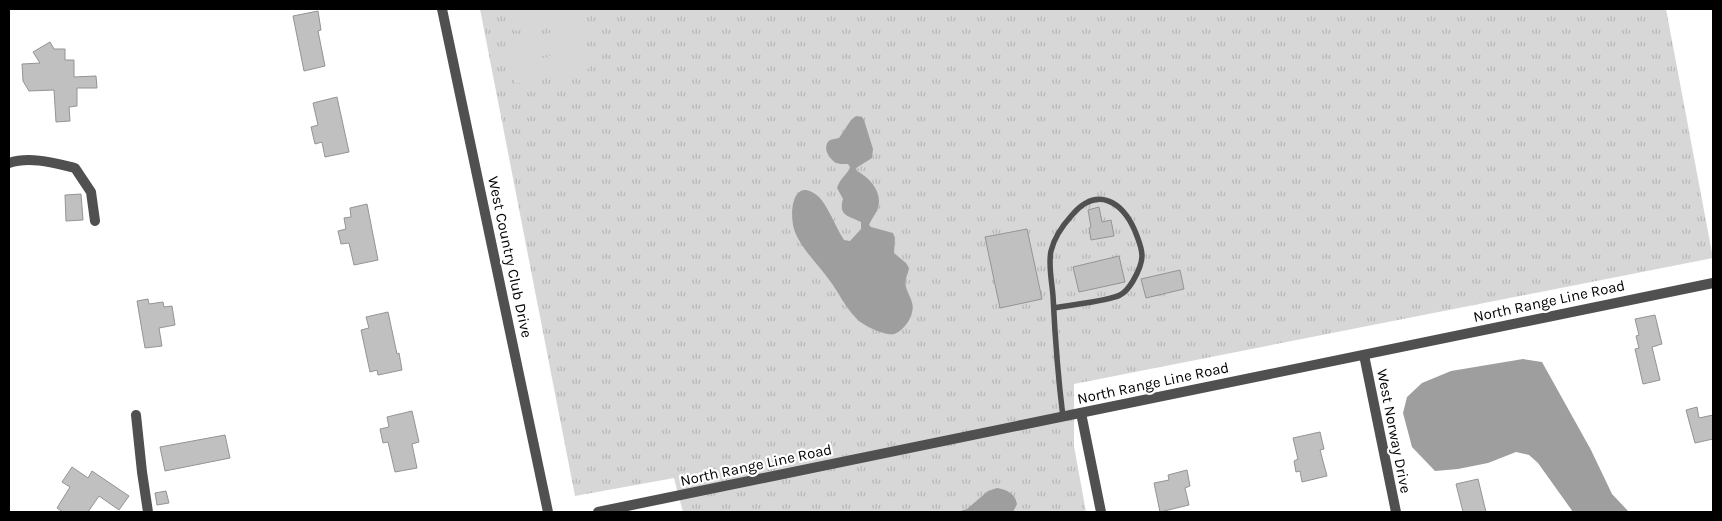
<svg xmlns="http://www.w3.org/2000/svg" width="1722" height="521" font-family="Karla,sans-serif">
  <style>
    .grass { fill: url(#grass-tufts) }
    .garden { fill: #d7d7d7 }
    .water { fill: #9e9e9e }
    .building { fill: #c0c0c0; stroke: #949494 }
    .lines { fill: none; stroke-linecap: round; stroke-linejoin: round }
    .service { stroke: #505050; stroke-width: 5.5 }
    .minor { stroke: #505050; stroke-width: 10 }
    .tertiary { stroke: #505050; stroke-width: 10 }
    .labels { text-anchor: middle; stroke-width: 4.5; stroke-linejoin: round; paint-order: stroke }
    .street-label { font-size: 15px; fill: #000; stroke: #fff }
  </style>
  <defs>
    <pattern id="grass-tufts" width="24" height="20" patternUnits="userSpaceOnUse" patternTransform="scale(1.25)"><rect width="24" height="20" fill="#d7d7d7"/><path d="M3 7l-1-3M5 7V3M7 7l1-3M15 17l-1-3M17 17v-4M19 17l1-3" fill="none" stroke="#b7b7b7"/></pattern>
  </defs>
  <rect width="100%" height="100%" fill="#fff"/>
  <path class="grass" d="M 480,9 L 1666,9 L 1713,258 L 1074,384 L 1074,446 L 1086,512 L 683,512 L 674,478 L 575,496 Z"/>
  <path class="garden" d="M 511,9 L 563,9 L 566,21 L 516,31 Z
    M 580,27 L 584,47 L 548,55 L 544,34 Z
    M 542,35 L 547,55 L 510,63 L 506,42 Z
    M 584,48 L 589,69 L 553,76 L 548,56 Z
    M 547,57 L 551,77 L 515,84 L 511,64 Z"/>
  <path class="water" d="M 856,116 L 862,117 L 864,120 L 873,149 L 872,158 L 856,168 L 857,171 C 871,179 884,193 877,211 C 874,216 871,220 869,225 L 871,227 L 893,233 L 895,238 L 894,253 L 906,263 L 909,268 C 908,275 904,279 906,287 C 908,295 915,303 912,312 C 911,320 902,332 894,334 C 884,336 862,325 856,318 C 845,307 839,293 830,281 C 819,265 802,250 795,232 C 788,213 793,174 819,197 C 828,206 836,228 844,240 L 850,241 L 861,229 L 861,222 C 849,216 838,216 843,199 L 837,188 C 840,178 848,174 850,167 L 848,164 C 844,164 839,164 836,163 C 829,159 823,149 828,142 C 830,139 835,139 839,138 L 851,120 Z
    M 1523,359 L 1542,362 L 1591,450 L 1612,494 L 1629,512 L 1573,512 L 1538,463 L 1529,455 L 1516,452 L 1488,463 L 1458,469 L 1435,471 L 1412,447 L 1403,413 L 1407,397 L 1422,383 L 1451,371 Z
    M 997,488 C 1007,490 1015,493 1017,504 L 1013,512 L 957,512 L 967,509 L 988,491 Z"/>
  <path class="building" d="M 318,11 L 321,30 L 318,31 L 325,66 L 304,71 L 293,16 Z
    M 50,42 L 54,49 L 65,49 L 65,60 L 74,60 L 74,77 L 96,76 L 97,88 L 77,88 L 77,106 L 69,107 L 70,121 L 56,122 L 54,90 L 29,91 L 23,81 L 22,64 L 40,63 L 33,52 Z
    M 337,97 L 349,152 L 325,157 L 322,142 L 315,144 L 311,127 L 318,125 L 313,103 Z
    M 81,194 L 83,220 L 66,221 L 65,195 Z
    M 367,204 L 378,260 L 354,265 L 349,243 L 341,244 L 338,231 L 346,229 L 344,218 L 351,217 L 350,208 Z
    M 1099,207 L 1102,222 L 1111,220 L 1114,236 L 1091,240 L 1089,228 L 1091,227 L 1088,210 Z
    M 1027,229 L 1042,299 L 1000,308 L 985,237 Z
    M 1119,256 L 1125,282 L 1079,292 L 1073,267 Z
    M 1180,270 L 1184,289 L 1146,298 L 1141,279 Z
    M 148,299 L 149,304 L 163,302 L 164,307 L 172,306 L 175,325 L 159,328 L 162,346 L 145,348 L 137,301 Z
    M 388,312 L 397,354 L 399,353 L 402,370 L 378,375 L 377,370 L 370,372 L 361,330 L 369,328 L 366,317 Z
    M 1655,315 L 1662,344 L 1652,347 L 1660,380 L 1643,384 L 1635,349 L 1639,348 L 1636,336 L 1639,335 L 1635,319 Z
    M 1697,407 L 1699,418 L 1713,415 L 1713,439 L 1695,443 L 1686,410 Z
    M 412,411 L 419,442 L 412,444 L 417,468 L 395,472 L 388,442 L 383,443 L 380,429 L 389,427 L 387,417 Z
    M 1320,432 L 1324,449 L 1320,450 L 1327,476 L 1302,482 L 1300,471 L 1296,472 L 1294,461 L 1298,459 L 1293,438 Z
    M 225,435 L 230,458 L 165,471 L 160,447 Z
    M 72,467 L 88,478 L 92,471 L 129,496 L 119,510 L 99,496 L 88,512 L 63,512 L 57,508 L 70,487 L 62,482 Z
    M 1187,470 L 1190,486 L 1185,488 L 1189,505 L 1160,512 L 1154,483 L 1169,480 L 1168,475 Z
    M 1478,479 L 1486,512 L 1463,512 L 1456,484 Z
    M 166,491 L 169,503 L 157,505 L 155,493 Z"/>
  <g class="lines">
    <path class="service" d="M 1054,308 C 1069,305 1109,301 1120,295 C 1126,292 1130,286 1133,281 C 1137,274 1142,264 1142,256 C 1142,247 1138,239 1135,231 C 1122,201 1097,186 1072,215 C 1063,225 1054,238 1051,251 C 1048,265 1052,282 1053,296 C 1055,337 1058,377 1063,417"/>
    <path class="minor" d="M 442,9 L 548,512
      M 9,163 C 30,156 54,163 75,168 L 91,192 L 95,221
      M 1364,355 L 1396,512
      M 1081,413 L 1101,512
      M 136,415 L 142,472 L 148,512"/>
    <path class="tertiary" d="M 598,512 L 1713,283"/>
  </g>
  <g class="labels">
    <g class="street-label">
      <text transform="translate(510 257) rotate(78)" y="5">West Country Club Drive</text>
      <text transform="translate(1549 301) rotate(-12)" y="5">North Range Line Road</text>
      <text transform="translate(1153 383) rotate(-12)" y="5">North Range Line Road</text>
      <text transform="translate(1394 431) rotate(79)" y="5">West Norway Drive</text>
      <text transform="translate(756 465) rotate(-12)" y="5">North Range Line Road</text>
    </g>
  </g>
  <rect width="1722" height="521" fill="none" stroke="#000000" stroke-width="20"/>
</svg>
